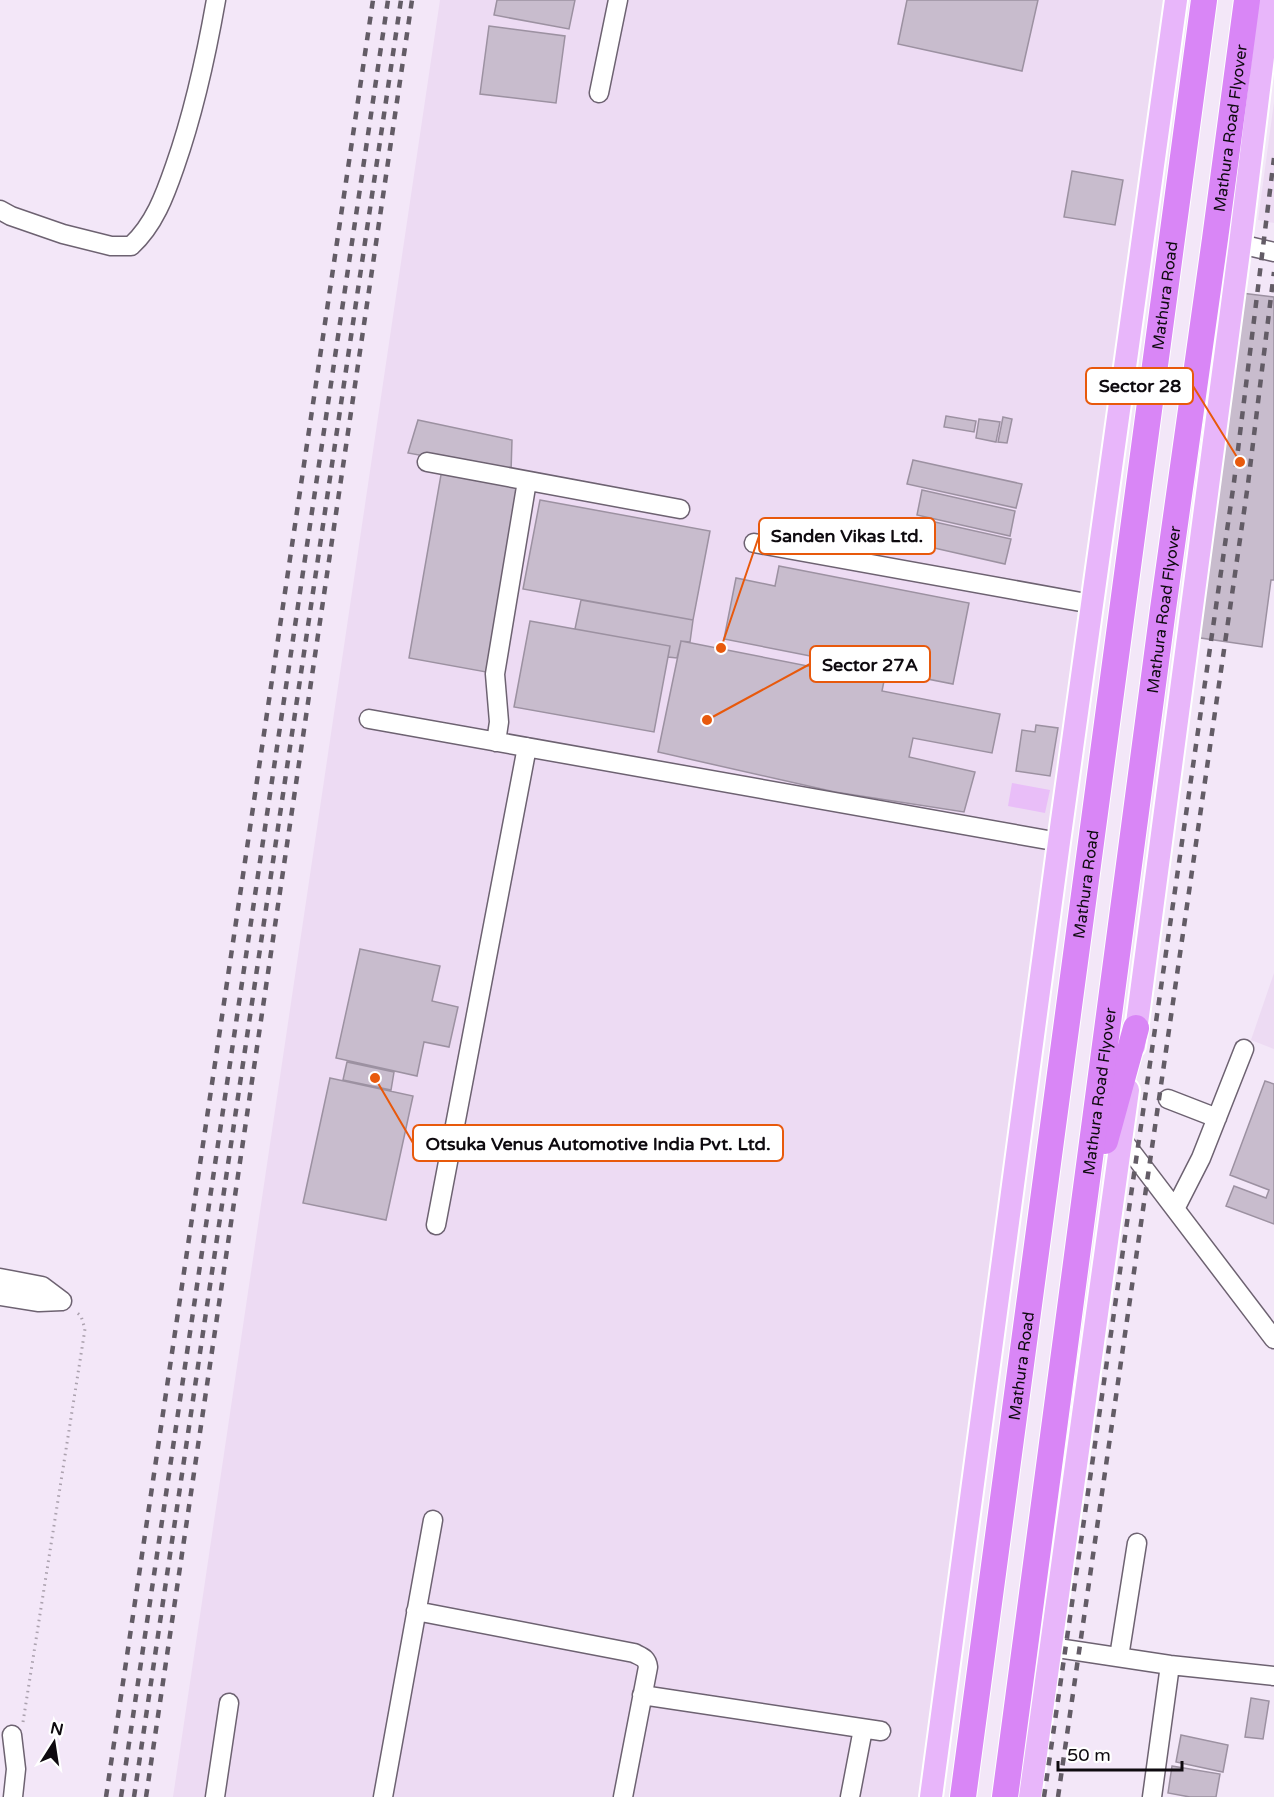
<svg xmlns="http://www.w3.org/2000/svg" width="1274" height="1797" font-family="'Varela Round',sans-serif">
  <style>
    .built { fill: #eddbf3 }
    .green { fill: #e9bef8 }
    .building { fill: #c8bccd; stroke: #9c91a1; stroke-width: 1.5 }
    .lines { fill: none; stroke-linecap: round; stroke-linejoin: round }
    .minor-casing { stroke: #6d6271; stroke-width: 21 }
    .major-casing { stroke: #fff; stroke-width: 26 }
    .highway-casing { stroke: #fff; stroke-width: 28 }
    .path { stroke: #aba1ae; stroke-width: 3; stroke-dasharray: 1.5 4.5; stroke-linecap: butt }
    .minor { stroke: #fff; stroke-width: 18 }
    .major { stroke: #e8b6fa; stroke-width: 22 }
    .highway { stroke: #d986f6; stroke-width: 26 }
    .rail { stroke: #635c66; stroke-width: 4.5; stroke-dasharray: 8 8; stroke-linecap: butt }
    .labels { text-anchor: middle; stroke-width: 4.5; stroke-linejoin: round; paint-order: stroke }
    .street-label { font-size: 16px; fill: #0e0a0f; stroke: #fff }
    .leader { fill: none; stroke: #e8590c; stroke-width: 2 }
    .callout-dot { fill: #e8590c; stroke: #fff; stroke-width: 2 }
    .callout { fill: #fff; stroke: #e8590c; stroke-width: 2 }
    .callout-label { font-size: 18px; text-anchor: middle; font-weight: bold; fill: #0e0a0f }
  </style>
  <rect width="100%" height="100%" fill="#f3e7f8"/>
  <path class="built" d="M 440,0 L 1181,0 L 933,1797 L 173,1797 Z
    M 1274,102 L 1274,223 L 1258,220 Z
    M 1274,973 L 1274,1049 L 1251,1040 Z"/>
  <path class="green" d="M 1012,783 L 1050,790 L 1045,813 L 1008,806 Z"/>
  <path class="building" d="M 497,0 L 575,0 L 569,29 L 494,15 Z
    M 907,0 L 1038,0 L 1022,71 L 898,44 Z
    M 489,26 L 565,36 L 556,103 L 480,94 Z
    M 1072,171 L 1123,180 L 1115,225 L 1064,217 Z
    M 1241,293 L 1274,297 L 1274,580 L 1271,580 L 1262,647 L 1194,637 Z
    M 946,416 L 976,421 L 974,432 L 944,427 Z
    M 1003,417 L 1012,419 L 1007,443 L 998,442 Z
    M 979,419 L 1000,422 L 996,442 L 976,438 Z
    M 418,420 L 512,440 L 511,472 L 408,453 Z
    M 913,460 L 1022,484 L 1016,508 L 907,484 Z
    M 442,469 L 519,483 L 486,672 L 409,658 Z
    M 922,490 L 1015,511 L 1010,536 L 917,515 Z
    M 540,500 L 710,531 L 693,620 L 523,589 Z
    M 917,518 L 1011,539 L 1005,564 L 912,543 Z
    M 779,566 L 969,603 L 953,684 L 724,639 L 736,578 L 775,586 Z
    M 581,600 L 693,620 L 690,642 L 681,641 L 677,658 L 668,657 L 670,646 L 575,629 Z
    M 530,621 L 670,646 L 654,732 L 514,707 Z
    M 681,641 L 884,681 L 882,691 L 1000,714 L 992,753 L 913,738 L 909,757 L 975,772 L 964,812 L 835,792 L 658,752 Z
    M 1036,725 L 1058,728 L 1050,776 L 1016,771 L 1022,730 L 1035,732 Z
    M 360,949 L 440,966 L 432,1001 L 458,1007 L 449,1047 L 424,1042 L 417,1076 L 336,1058 Z
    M 347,1062 L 394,1072 L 391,1090 L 343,1080 Z
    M 330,1078 L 413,1096 L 386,1220 L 303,1203 Z
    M 1265,1081 L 1274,1084 L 1274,1224 L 1226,1206 L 1234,1186 L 1266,1198 L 1269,1190 L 1230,1175 Z
    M 1251,1698 L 1269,1701 L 1263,1739 L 1245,1737 Z
    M 1181,1735 L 1228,1745 L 1223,1772 L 1176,1762 Z
    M 1172,1766 L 1220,1774 L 1216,1797 L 1190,1797 L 1168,1793 Z"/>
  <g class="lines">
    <defs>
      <path id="minor" d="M 599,93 L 618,0
        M 0,210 L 11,216 L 63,234 L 111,246 L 131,246 C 154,225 165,195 175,166 C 194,112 206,57 216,0
        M 1240,244 L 1274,252
        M 427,462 L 680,509
        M 754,543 L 1092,604
        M 369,719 L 1059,842
        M 496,742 L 499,722 L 495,674 L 527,481
        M 1168,1099 L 1217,1118
        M 1121,1138 L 1274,1339
        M 1175,1209 L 1201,1158 L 1244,1049
        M 436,1225 L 527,747
        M 0,1278 L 42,1286 L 62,1301
        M 0,1296 L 39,1302 L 62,1301
        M 416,1611 L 634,1653 C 642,1657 647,1658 648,1667 L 623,1797
        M 1051,1647 L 1170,1665 L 1274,1676
        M 1119,1657 L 1137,1543
        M 642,1695 L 881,1731
        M 12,1735 L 16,1769 L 13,1797
        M 215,1797 L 229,1703
        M 383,1797 L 433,1520
        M 850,1797 L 863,1729
        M 1152,1797 L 1170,1665"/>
      <path id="major" d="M 1134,1046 L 1240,244 L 1270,0
        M 931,1797 L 1059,842 L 1176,0
        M 1030,1797 L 1128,1090"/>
      <g id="highway">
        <path d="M 1105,1141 L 1136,1028"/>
        <path id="s1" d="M 963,1797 L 1204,0"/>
        <path id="s2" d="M 1005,1797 L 1163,609 L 1215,239 L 1247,0"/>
      </g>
    </defs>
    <use href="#minor" class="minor-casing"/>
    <use href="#major" class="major-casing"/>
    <use href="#highway" class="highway-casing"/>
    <path class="path" d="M 23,1722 L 85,1329 L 81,1316 L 75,1311"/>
    <use href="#minor" class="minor"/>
    <use href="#major" class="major"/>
    <use href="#highway" class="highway"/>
    <path class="rail" d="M 106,1797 L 373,0
      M 121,1797 L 388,0
      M 134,1797 L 401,0
      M 146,1797 L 412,0
      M 1044,1797 L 1234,482 L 1274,158
      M 1058,1797 L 1248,484 L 1274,272"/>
  </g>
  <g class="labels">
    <g class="street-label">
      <text dy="6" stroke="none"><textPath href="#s2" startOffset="1684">Mathura Road Flyover</textPath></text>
      <text dy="6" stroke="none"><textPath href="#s1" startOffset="1515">Mathura Road</textPath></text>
      <text dy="6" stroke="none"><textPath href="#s2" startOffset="1198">Mathura Road Flyover</textPath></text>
      <text dy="6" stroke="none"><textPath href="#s1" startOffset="921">Mathura Road</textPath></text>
      <text dy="6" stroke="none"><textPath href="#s2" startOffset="712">Mathura Road Flyover</textPath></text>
      <text dy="6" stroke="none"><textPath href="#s1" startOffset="435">Mathura Road</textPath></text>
    </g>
  </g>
  <path class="leader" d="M1240 462L1193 386M721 648L759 536M707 720L810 664M375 1078L413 1143"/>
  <g class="callout-dot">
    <circle cx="1240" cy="462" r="6"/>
    <circle cx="721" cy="648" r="6"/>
    <circle cx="707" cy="720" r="6"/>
    <circle cx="375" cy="1078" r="6"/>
  </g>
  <g class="callout">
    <rect x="1086" y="368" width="107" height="36" rx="6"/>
    <rect x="759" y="518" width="176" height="36" rx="6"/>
    <rect x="810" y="646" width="120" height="36" rx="6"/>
    <rect x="413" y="1125" width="370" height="36" rx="6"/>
  </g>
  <g class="callout-label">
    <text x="1140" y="392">Sector 28</text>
    <text x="847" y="542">Sanden Vikas Ltd.</text>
    <text x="870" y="671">Sector 27A</text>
    <text x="598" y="1150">Otsuka Venus Automotive India Pvt. Ltd.</text>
  </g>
  <g transform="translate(54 1743) rotate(12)" stroke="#ffffff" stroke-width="4.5" paint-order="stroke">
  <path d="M0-4.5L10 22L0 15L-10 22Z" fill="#0e0a0f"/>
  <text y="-9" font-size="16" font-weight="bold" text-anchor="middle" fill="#0e0a0f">N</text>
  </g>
  <path d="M1058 1761v9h124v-9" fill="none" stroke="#0e0a0f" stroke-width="3"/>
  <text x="1067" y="1761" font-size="18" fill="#0e0a0f" stroke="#ffffff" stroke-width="4.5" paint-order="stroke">50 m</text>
</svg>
